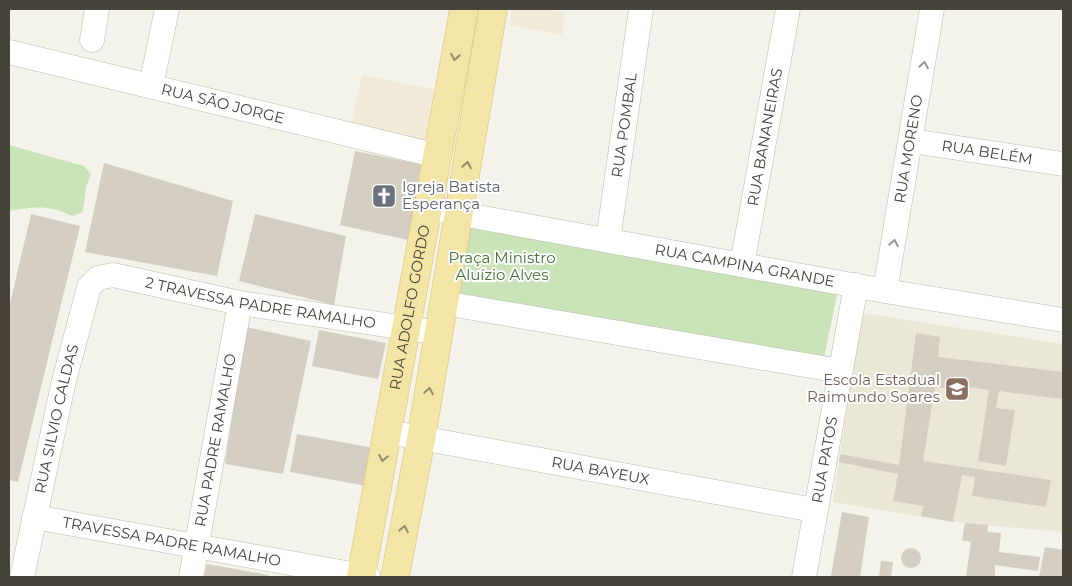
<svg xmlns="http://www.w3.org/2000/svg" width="1072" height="586" font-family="Montserrat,sans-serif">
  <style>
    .commercial { fill: #f2ead9 }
    .education { fill: #ebe7d7 }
    .green { fill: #cbe3b9 }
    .building { fill: #d4cfc2 }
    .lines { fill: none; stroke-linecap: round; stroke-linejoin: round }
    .minor-casing { stroke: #bebaae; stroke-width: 25 }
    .major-casing { stroke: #d6c376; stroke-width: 29 }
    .minor { stroke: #fff; stroke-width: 24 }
    .major { stroke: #f3e5a5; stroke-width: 28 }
    .oneway { stroke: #948c6a }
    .oneway2 { stroke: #9a9893 }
    .labels { text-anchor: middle; stroke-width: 4; stroke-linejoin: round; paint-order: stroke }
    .street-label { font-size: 15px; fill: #47433a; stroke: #fff }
    .worship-label { font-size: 15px; fill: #5b616d; stroke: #fff; text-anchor: start }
    .park-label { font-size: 15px; fill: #447233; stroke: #fff }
    .education-label { font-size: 15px; fill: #785e54; stroke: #fff; text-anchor: end }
  </style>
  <rect width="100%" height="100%" fill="#f3f2eb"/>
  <path class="commercial" d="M 512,9 L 550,9 L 565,12 L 562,35 L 510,25 Z
    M 362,75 L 442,91 L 431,142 L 351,125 Z"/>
  <path class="education" d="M 861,313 L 1063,344 L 1063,532 L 953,522 L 833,502 Z"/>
  <path class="green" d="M 9,145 L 84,166 L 91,174 L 86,187 L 83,212 L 72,216 C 47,204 35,207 9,211 Z
    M 466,223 L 838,290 L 823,362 L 452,295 Z"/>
  <path class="building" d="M 355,151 L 429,166 L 413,241 L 340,225 Z
    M 104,163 L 233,201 L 217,276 L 85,252 Z
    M 31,214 L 80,226 L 18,482 L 9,480 L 9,308 Z
    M 255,214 L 346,236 L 334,305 L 239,281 Z
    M 246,327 L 311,341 L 283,474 L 225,464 Z
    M 319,330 L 386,343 L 378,379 L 312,366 Z
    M 916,333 L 940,337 L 938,357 L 1063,372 L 1063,399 L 999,391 L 996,408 L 1015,410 L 1006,466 L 978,461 L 989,390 L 962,386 L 962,390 L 935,387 L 923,461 L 1051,480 L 1046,507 L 972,496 L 975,477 L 962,475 L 953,522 L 921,516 L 924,506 L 893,501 L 898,474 L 839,462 L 840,454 L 899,465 Z
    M 297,434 L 374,448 L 367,486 L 290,472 Z
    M 842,512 L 869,517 L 860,577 L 831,576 Z
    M 965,523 L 988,525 L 987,532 L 1001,533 L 999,552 L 1040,557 L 1038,571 L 995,565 L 995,577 L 966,577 L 971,542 L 962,540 Z
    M 1045,547 L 1063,550 L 1063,577 L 1039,577 Z
    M901 558a10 10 0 1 1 20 0a10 10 0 1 1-20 0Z
    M 881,561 L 893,562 L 891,577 L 879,577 Z
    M 207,564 L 269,575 L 269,577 L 204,577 Z"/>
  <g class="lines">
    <defs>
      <g id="minor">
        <path d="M 92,40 L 97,9"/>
        <path id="s1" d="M 9,52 L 438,156"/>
        <path d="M 151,86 L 167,9"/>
        <path id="s2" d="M 912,141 L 1063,164"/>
        <path id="s3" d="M 428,208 L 885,291 L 1063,320"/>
        <path id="s4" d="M 608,240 L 641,9"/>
        <path id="s5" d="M 742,265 L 788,9"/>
        <path id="s6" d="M 885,291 L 932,9"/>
        <path d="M 444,303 L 840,371"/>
        <path id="s7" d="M 388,432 L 814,510"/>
        <path id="s8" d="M 34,517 L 368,577"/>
        <path id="s9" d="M 22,577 L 63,385 L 89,287 L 98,278 L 113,275 L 240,303 L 439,333"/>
        <path id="s10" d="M 191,577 L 240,303"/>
        <path id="s11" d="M 804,577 L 856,285"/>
      </g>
      <g id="major">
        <path id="s12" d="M 361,577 L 464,9"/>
        <path d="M 395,577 L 421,439 L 493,9"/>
      </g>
    </defs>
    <use href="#minor" class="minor-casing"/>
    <use href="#major" class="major-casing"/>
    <use href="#minor" class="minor"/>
    <use href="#major" class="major"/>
  </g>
  <defs><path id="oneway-chevron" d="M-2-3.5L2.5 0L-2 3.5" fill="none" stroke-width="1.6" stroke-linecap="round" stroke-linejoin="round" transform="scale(1.25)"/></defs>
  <g class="oneway">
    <use href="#oneway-chevron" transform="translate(455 57) rotate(100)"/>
    <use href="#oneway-chevron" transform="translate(467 165) rotate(-81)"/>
    <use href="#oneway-chevron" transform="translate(429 391) rotate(-80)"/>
    <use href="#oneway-chevron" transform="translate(383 458) rotate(100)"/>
    <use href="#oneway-chevron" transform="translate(404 529) rotate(-79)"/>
  </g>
  <g class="oneway2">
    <use href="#oneway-chevron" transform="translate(924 65) rotate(-81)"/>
    <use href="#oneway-chevron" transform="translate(894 243) rotate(-80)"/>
  </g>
  <defs>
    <symbol id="church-square" viewBox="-11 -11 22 22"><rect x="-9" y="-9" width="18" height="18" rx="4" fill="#6b7280" stroke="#fff"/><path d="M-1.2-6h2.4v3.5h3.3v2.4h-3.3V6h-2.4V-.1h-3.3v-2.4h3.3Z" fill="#fff"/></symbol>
    <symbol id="school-square" viewBox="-11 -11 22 22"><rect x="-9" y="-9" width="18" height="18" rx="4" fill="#8d6e63" stroke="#fff"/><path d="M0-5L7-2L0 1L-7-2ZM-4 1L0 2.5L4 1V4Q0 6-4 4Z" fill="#fff"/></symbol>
  </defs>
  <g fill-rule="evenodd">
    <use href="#church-square" x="370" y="182" width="28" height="28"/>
    <use href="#school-square" x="943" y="375" width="28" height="28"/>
  </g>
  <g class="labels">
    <g class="street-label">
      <text dy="5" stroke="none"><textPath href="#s1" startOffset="220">RUA SÃO JORGE</textPath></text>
      <text dy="5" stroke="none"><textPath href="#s4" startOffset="116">RUA POMBAL</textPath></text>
      <text dy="5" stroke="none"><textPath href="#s5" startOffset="130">RUA BANANEIRAS</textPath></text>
      <text dy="5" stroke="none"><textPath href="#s6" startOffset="144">RUA MORENO</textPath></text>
      <text dy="5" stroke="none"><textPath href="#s2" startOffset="76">RUA BELÉM</textPath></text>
      <text dy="5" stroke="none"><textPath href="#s3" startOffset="322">RUA CAMPINA GRANDE</textPath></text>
      <text dy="5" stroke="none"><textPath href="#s9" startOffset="476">2 TRAVESSA PADRE RAMALHO</textPath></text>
      <text dy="5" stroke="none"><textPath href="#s12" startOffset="274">RUA ADOLFO GORDO</textPath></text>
      <text dy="5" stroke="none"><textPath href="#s9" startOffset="162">RUA SILVIO CALDAS</textPath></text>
      <text dy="5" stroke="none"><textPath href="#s10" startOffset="139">RUA PADRE RAMALHO</textPath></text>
      <text dy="5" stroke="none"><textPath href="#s11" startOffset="119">RUA PATOS</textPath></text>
      <text dy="5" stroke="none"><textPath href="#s7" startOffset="216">RUA BAYEUX</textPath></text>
      <text dy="5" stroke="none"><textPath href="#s8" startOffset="140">TRAVESSA PADRE RAMALHO</textPath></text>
    </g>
    <g class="worship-label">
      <text x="402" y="192">Igreja Batista<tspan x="402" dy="17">Esperança</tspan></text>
    </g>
    <g class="park-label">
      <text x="502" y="263">Praça Ministro<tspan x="502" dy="17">Aluízio Alves</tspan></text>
    </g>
    <g class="education-label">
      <text x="940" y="385">Escola Estadual<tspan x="940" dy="17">Raimundo Soares</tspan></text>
    </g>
  </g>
  <rect width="1072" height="586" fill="none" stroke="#47433a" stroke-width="20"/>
</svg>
